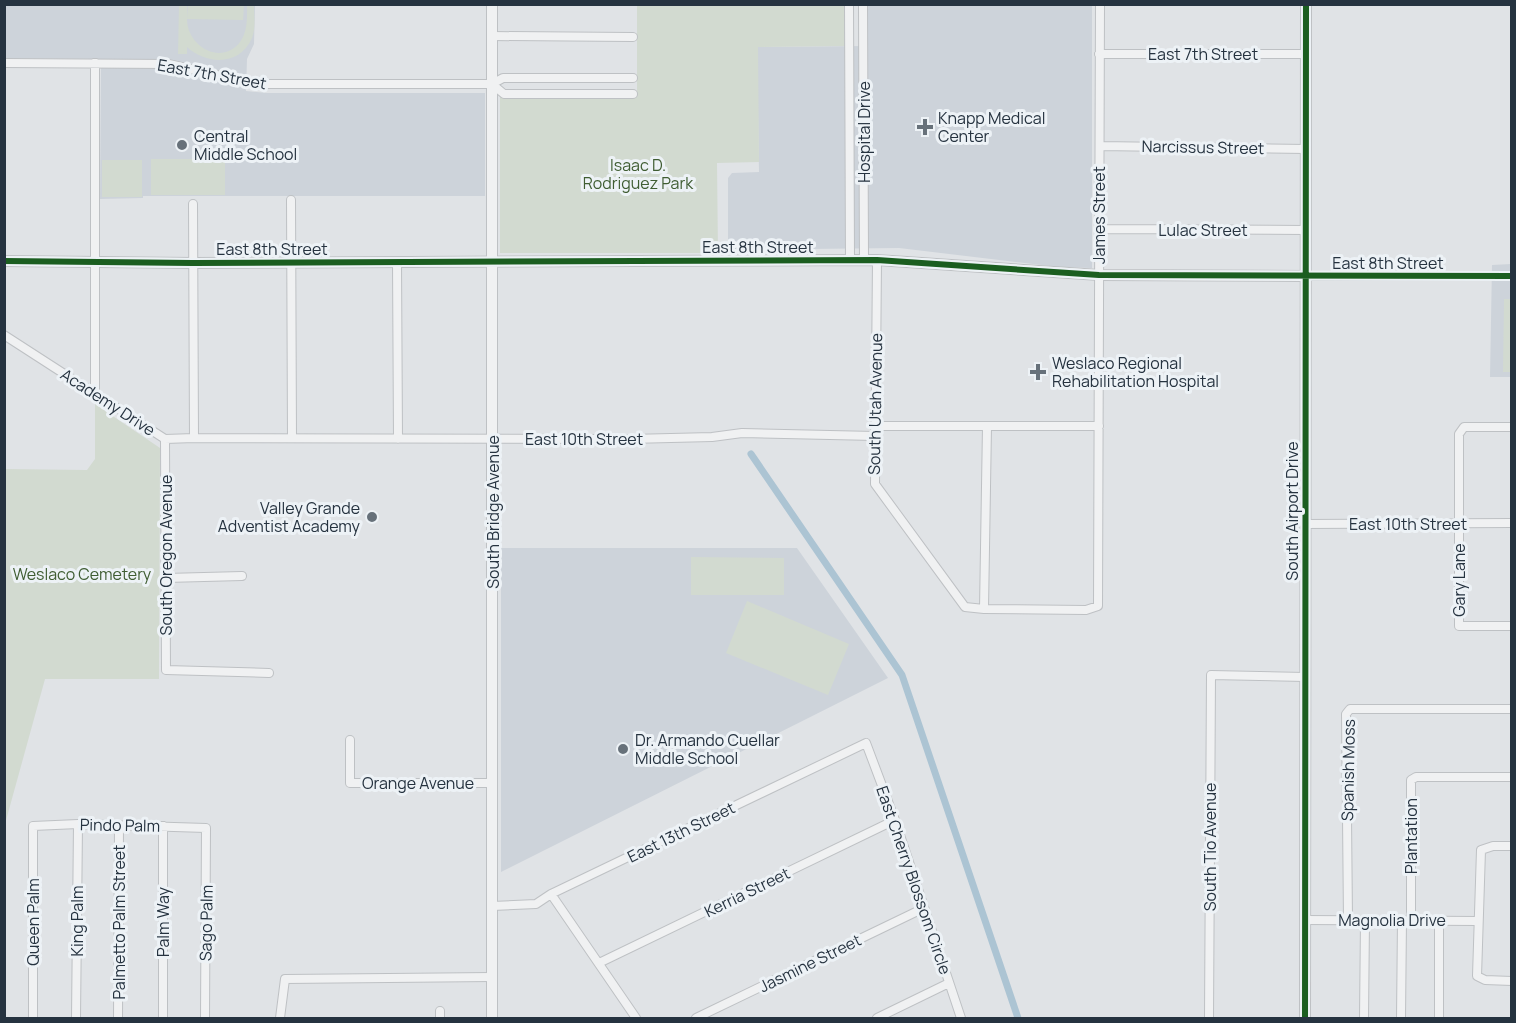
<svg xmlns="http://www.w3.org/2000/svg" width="1516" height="1023" font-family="Manrope,sans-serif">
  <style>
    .built { fill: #cdd3da }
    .green { fill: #d2dad0 }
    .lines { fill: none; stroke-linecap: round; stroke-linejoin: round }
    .canal { stroke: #acc4d3; stroke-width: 7 }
    .minor-casing { stroke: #bec1c4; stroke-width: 10 }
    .tertiary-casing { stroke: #bec1c4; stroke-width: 12 }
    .minor { stroke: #f0f1f2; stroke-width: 8 }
    .tertiary { stroke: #f0f1f2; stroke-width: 10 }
    .cycleway-casing { stroke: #edf2f6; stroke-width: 10 }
    .cycleway { stroke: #1b5e20; stroke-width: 6 }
    .poi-dot { fill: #67717a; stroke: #edf2f6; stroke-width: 2 }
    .labels { text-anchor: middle; stroke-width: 6; stroke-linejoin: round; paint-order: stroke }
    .street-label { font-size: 16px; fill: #263340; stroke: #edf2f6 }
    .poi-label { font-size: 16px; fill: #263340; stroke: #edf2f6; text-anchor: start }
    .park-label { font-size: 16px; fill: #3f5d32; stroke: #edf2f6 }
  </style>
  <rect width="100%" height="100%" fill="#e0e3e6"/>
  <path class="built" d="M 5,5 L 255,5 L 254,44 L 247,59 L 246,91 L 267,93 L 485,93 L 485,196 L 143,196 L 143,198 L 100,199 L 101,59 L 5,58 Z
    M 867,5 L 1092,5 L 1092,268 L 1058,267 L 899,248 L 728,250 L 728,178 L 732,173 L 759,172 L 757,47 L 867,46 Z
    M 1511,264 L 1511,377 L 1490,377 L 1492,265 Z
    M 501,548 L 797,548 L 888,678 L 501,872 Z"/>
  <path class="green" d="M 179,5 L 187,5 L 188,18 L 188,5 L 244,5 L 243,20 L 187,19 C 187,47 222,66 240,42 C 248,31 247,17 247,5 L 254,5 C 254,15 256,28 252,38 C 240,66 207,65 187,47 L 187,54 L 178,54 Z
    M 637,5 L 845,5 L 845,46 L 758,47 L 759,162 L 717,163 L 718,253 L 500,253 L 500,96 L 637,95 Z
    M 151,159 L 225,159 L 225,195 L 151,195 Z
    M 102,160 L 142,160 L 142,197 L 102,197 Z
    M 1504,299 L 1511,299 L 1511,372 L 1503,372 Z
    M 95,404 L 160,448 L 159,679 L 45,679 L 5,824 L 5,469 L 87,470 L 95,459 Z
    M 691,557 L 784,558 L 784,595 L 691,595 Z
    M 747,601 L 849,644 L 828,695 L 726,653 Z"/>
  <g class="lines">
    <path class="canal" d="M 751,454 L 902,675 L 1018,1018"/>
    <defs>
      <path id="minor" d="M 849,4 L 850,260
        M 863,4 L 864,260
        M 492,36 L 633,37
        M 1099,54 L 1306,54
        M 4,63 L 169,64 L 256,84 L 492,84 L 503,78 L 633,78
        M 95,63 L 95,394
        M 492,84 L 504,94 L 633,94
        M 1100,146 L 1306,149
        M 291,200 L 292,438
        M 193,204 L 194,438
        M 1099,229 L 1306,230
        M 877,260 L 875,484 L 965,607 L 984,609
        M 397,262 L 398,439
        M 1306,276 L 1512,276
        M 4,335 L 165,439 L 194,438 L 630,439 L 712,437 L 742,433 L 875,436
        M 875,426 L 1099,426
        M 987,426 L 984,609 L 1086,610 L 1098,606 L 1100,4
        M 1512,427 L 1464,427 L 1459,434 L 1459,626 L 1512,626
        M 165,439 L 166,670 L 269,673
        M 1305,524 L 1512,523
        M 166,578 L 242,576
        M 350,740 L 350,783 L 493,783
        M 163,826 L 163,1018
        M 1512,846 L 1493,846 L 1481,850 L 1477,976 L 1485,980 L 1512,981
        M 551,894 L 636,1018
        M 492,906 L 536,904 L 551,894 L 866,743 L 895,820 L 961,1018
        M 1305,920 L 1478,921
        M 1348,920 L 1346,714 L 1350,709 L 1512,709
        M 1411,920 L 1411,780 L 1416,777 L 1512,777
        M 599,963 L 895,820
        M 33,1018 L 33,826 L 78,824 L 206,828 L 205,1018
        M 76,1018 L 78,824
        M 118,1018 L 119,825
        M 280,1018 L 285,979 L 492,977
        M 440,1018 L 440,1011
        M 696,1018 L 924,908
        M 877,1018 L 949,983
        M 1209,1018 L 1211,675 L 1305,677
        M 1364,1018 L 1365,920
        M 1401,1018 L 1402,920
        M 1439,1018 L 1439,920"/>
      <path id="tertiary" d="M 492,4 L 492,1018
        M 4,261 L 193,263 L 877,260 L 1099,275 L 1306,276
        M 1305,1018 L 1306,4"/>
    </defs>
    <use href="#minor" class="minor-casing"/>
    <use href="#tertiary" class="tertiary-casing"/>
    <use href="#minor" class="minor"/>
    <use href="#tertiary" class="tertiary"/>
    <defs>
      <path id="cycleway" d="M 4,261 L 193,263 L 877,260 L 1099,275 L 1512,276
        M 1305,1018 L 1306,4"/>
    </defs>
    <use href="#cycleway" class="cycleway-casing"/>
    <use href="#cycleway" class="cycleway"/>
  </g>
  <g class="poi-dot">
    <path d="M922 118h6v6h6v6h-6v6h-6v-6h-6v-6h6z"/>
    <circle cx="182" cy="145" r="6"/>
    <path d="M1035 363h6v6h6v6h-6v6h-6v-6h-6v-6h6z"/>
    <circle cx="372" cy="517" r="6"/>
    <circle cx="623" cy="749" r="6"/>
  </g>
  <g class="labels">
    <g class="street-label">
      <text x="1203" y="60">East 7th Street</text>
      <text transform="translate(212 74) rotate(10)" y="6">East 7th Street</text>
      <text transform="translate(864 132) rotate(-90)" y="6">Hospital Drive</text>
      <text transform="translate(1203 147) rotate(1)" y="6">Narcissus Street</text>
      <text transform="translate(1099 215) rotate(-90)" y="6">James Street</text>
      <text x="1203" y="236">Lulac Street</text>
      <text x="758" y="253">East 8th Street</text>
      <text x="272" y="255">East 8th Street</text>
      <text x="1388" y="269">East 8th Street</text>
      <text transform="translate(108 402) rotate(33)" y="6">Academy Drive</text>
      <text transform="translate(875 404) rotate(-89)" y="6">South Utah Avenue</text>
      <text x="584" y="445">East 10th Street</text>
      <text transform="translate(1292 511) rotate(-90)" y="6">South Airport Drive</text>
      <text transform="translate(493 512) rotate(-90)" y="6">South Bridge Avenue</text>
      <text x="1408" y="530">East 10th Street</text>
      <text transform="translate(166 555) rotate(-90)" y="6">South Oregon Avenue</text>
      <text transform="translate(1459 580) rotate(-90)" y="6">Gary Lane</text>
      <text transform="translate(1348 770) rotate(-89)" y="6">Spanish Moss</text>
      <text x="418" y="789">Orange Avenue</text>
      <text transform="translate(120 825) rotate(1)" y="6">Pindo Palm</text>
      <text transform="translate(681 832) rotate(-26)" y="6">East 13th Street</text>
      <text transform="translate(1411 836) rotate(-90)" y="6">Plantation</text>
      <text transform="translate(1210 847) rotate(-90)" y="6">South Tio Avenue</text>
      <text transform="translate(914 880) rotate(71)" y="6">East Cherry Blossom Circle</text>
      <text transform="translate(747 892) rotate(-26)" y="6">Kerria Street</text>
      <text x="1392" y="926">Magnolia Drive</text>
      <text transform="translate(77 921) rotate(-90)" y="6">King Palm</text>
      <text transform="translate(33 922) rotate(-90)" y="6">Queen Palm</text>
      <text transform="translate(119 922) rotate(-90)" y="6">Palmetto Palm Street</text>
      <text transform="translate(163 922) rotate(-90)" y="6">Palm Way</text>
      <text transform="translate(206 923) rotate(-89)" y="6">Sago Palm</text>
      <text transform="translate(810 963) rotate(-26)" y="6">Jasmine Street</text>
    </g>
    <g class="poi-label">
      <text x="938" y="124">Knapp Medical<tspan x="938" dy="18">Center</tspan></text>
      <text x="194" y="142">Central<tspan x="194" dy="18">Middle School</tspan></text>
      <text x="1052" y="369">Weslaco Regional<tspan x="1052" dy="18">Rehabilitation Hospital</tspan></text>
      <text x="360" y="514" text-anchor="end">Valley Grande<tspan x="360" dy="18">Adventist Academy</tspan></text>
      <text x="635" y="746">Dr. Armando Cuellar<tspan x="635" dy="18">Middle School</tspan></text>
    </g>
    <g class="park-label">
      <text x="638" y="171">Isaac D.<tspan x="638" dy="18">Rodriguez Park</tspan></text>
      <text x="82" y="580">Weslaco Cemetery</text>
    </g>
  </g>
  <rect width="1516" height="1023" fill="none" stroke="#263340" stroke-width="12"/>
</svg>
